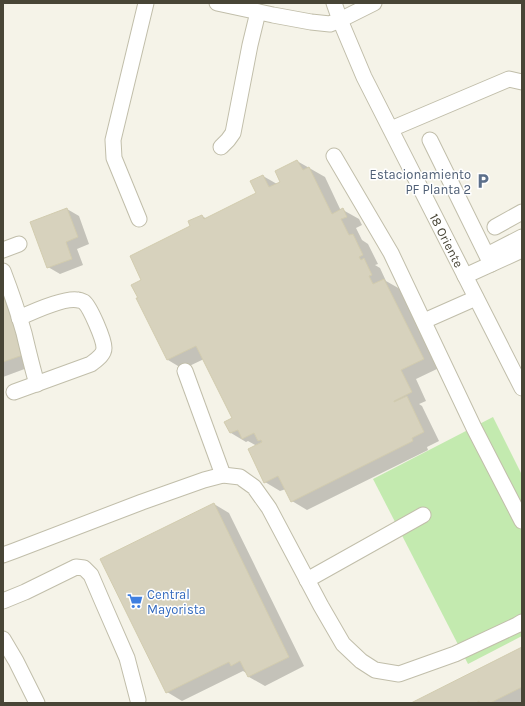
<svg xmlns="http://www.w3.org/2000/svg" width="525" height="706" font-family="Karla,sans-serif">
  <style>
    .green { fill: #c3eaaf }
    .shadow { fill: #0003 }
    .building { fill: #d7d2bd; stroke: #d2ccaf }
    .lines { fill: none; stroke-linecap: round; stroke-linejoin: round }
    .minor-casing { stroke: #c1beaa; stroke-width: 17 }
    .minor { stroke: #fff; stroke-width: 15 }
    .labels { text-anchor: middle; stroke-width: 3; stroke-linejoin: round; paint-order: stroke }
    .service-label { font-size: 13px; fill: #4e5e75; stroke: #fff; text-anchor: end }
    .street-label { font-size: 13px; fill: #484536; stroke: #fff }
    .shop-label { font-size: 13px; fill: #366cbe; stroke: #fff; text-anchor: start }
  </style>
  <rect width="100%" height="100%" fill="#f5f3e8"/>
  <path class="green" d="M 493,417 L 522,475 L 522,636 L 468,664 L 373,479 Z"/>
  <path class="shadow" d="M 297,161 L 325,177 L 341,211 L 343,210 L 359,219 L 362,225 L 356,228 L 362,240 L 368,244 L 378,264 L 375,265 L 380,268 L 386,281 L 400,289 L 439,368 L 416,379 L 426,401 L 419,404 L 422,406 L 439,441 L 427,447 L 428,450 L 307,510 L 292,501 L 286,489 L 280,491 L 265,482 L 257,446 L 248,441 L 246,442 L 231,433 L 226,422 L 233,419 L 204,359 L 183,369 L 168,360 L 139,298 L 143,280 L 202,216 L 207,219 L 258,194 L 263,176 L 277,184 L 281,182 Z
    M 67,209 L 79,216 L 89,244 L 77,249 L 83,265 L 60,274 L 48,267 Z
    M 3,295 L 18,303 L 38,364 L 3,377 Z
    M 214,504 L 229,513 L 304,666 L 265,686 L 249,677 L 248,674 L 243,671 L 182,701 L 167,692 Z
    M 522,648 L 522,703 L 413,703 Z"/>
  <path class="building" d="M 297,160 L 303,170 L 309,167 L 332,214 L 343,208 L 347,217 L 341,219 L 349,235 L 353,234 L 363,255 L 359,257 L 361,260 L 364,258 L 372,275 L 369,276 L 373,284 L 384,279 L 424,359 L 401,370 L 412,392 L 394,401 L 394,402 L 407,396 L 424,432 L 412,438 L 413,441 L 291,502 L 278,476 L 264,483 L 248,449 L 262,442 L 261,440 L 258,441 L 254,433 L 242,439 L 238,430 L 230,433 L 224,422 L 232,418 L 196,346 L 167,360 L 136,298 L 138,298 L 131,285 L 141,280 L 130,256 L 190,226 L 188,221 L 202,215 L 204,219 L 256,193 L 250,181 L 263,175 L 269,187 L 280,182 L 275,171 Z
    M 67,208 L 78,237 L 66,242 L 72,259 L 47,268 L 30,222 Z
    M 3,294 L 17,333 L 16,334 L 23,355 L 3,362 Z
    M 214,503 L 289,657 L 248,677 L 240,661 L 231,666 L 229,662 L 166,693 L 100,559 Z
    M 522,647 L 522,687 L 490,703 L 480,703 L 479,701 L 476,703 L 411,703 Z"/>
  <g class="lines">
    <defs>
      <g id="minor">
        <path d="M 217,3 L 273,15 L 311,22 L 330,24 L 340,20 L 374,3"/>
        <path id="s1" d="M 334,3 L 340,20 L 364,77 L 522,388"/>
        <path d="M 391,129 L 509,79 L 522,82"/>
        <path d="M 430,140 L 491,264"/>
        <path d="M 221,147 L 228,140 L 233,133 L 250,45 L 258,12"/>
        <path d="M 334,156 L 391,253 L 474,428 L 522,521"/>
        <path d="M 139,219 L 114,158 L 113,140 L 146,3"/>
        <path d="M 495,227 L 522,212"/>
        <path d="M 3,250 L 19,244"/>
        <path d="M 487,255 L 522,237"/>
        <path d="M 3,271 C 11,292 18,312 24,333 C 28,350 32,367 37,384"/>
        <path d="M 465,276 L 522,250"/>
        <path d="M 424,321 L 476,298"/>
        <path d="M 185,371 L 223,475"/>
        <path d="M 14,392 L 91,364 C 96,360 104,355 104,348 C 104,339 90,307 84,302 C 82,301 80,300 78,300 C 65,297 32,312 19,318"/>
        <path d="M 3,555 L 14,551 L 142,502 L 204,480 L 223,475 L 240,477 L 254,487 L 269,508 L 321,606 L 343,644 L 361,661 L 375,670 L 399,674 L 455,654 L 517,625 L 522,622"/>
        <path d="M 307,580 L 423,515"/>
        <path d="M 3,601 L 25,592 L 76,567 L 84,568 L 91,575 L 103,603 L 127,658 L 138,700"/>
        <path d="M 3,639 L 16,661 L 37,703"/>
      </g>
    </defs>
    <use href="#minor" class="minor-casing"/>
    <use href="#minor" class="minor"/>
  </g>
  <defs>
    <symbol id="parking-bare" viewBox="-9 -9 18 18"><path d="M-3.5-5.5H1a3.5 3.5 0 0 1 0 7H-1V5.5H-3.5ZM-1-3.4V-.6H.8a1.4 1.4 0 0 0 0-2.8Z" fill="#5c6f8a" stroke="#fff" stroke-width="2.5" paint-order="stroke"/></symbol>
    <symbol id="supermarket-bare" viewBox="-9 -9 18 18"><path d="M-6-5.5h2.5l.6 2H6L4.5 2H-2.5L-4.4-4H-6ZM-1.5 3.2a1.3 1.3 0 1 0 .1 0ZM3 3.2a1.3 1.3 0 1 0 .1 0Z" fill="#3f7fe0" stroke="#fff" stroke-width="2.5" paint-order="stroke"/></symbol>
  </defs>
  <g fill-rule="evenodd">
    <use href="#parking-bare" x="472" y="170" width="22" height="22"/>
    <use href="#supermarket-bare" x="124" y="590" width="22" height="22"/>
  </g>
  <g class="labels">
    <g class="service-label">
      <text x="471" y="179">Estacionamiento<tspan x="471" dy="15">PF Planta 2</tspan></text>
    </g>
    <g class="street-label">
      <text dy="5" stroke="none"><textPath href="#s1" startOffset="263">18 Oriente</textPath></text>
    </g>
    <g class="shop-label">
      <text x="147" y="599">Central<tspan x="147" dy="15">Mayorista</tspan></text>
    </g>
  </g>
  <rect width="525" height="706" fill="none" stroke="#484536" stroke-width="8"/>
</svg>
